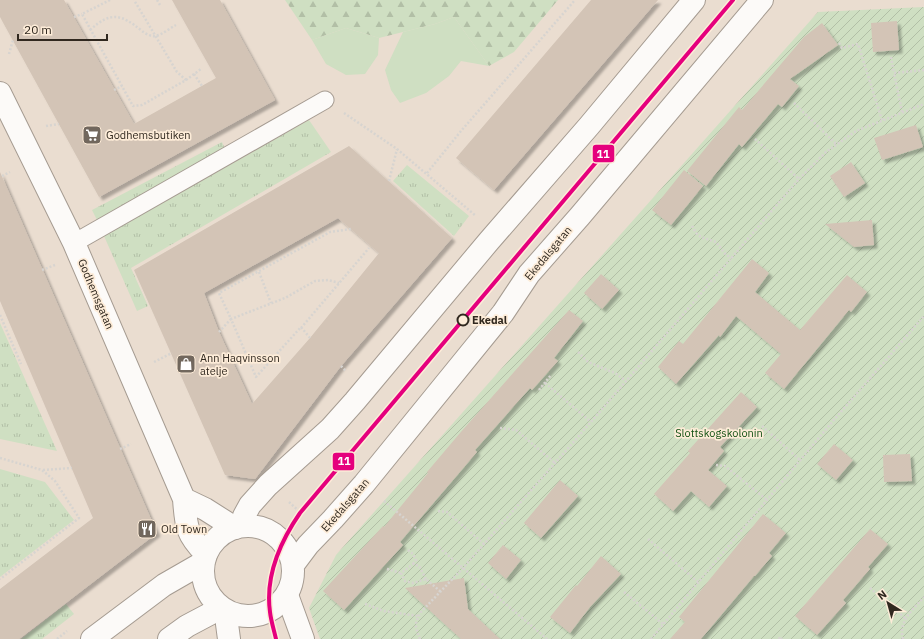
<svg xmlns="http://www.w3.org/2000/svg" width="924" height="639" font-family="'IBM Plex Sans',sans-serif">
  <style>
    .grass { fill: url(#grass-tufts) }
    .forest { fill: url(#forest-firs) }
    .park { fill: #cfdfc2 }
    .garden { fill: url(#garden-furrows) }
    .building { fill: #d3c4b6; fill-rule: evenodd; filter: url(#shadow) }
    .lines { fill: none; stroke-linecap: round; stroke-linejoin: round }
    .lane-casing { stroke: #a59b91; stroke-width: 19 }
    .street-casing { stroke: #a59b91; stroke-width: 24 }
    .secondary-casing { stroke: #a59b91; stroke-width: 24 }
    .path { stroke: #d7d4d0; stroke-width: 2.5; stroke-dasharray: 2 2; stroke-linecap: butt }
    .lane { stroke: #fcfaf8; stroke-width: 17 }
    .street { stroke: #fcfaf8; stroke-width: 22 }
    .secondary { stroke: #fcfaf8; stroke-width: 22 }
    .tram-1-casing { stroke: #fdecd8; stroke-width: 7 }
    .tram-1 { stroke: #e5007d; stroke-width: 4 }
    .stop-dot { fill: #fdecd8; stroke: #30281f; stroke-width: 2 }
    .labels { text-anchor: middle; stroke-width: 3.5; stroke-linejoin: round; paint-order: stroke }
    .poi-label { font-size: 11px; fill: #30281f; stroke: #fdecd8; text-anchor: start }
    .street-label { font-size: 11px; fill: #30281f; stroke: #fdecd8 }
    .stop-label { font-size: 11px; font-weight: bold; fill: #30281f; stroke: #fdecd8; text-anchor: start }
    .park-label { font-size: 11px; fill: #145214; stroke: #fdecd8 }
    .line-badge { stroke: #fdecd8; stroke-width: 1.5 }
    .badge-label { font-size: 11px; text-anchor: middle; font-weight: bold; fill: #fff }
  </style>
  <defs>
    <pattern id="grass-tufts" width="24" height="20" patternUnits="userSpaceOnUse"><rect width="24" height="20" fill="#cfdfc2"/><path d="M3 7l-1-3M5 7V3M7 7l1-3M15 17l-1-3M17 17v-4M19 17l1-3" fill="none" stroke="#b2bfa6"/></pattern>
    <pattern id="forest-firs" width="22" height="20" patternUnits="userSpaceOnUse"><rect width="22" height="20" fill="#cfdfc2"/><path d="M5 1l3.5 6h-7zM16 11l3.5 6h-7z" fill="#b2bfa6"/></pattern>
    <pattern id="garden-furrows" width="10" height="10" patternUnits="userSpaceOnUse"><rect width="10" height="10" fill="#cfdfc2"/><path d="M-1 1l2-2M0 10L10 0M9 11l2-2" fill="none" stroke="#b2bfa6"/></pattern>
    <filter id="shadow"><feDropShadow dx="3.5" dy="3.5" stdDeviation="1" flood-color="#0004"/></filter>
  </defs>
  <rect width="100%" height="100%" fill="#eaddd0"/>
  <path class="grass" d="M 309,120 L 331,152 L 131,268 L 148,306 L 137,311 L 104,236 Z
    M 222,142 L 225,149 L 112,216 L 97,220 L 92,210 Z
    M 407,165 L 469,216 L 454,236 L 393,181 Z
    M 0,323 L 57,451 L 0,439 Z
    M 0,469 L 45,482 L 74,520 L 0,577 Z
    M 66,604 L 74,614 L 42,639 L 21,639 Z"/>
  <path class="forest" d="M 285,0 L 558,0 L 514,52 L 489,66 L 454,17 L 435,24 L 379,38 L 346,28 L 312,40 Z"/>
  <path class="park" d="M 454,17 L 489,66 L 461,61 L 449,76 L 426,93 L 400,103 L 391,90 L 385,70 L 403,32 L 435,24 Z
    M 346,28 L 379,38 L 378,55 L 365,74 L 346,75 L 326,64 L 312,40 Z"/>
  <path class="garden" d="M 924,7 L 924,639 L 320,639 L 309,608 L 336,555 L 818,12 Z"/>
  <path class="building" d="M 0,0 L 64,0 L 134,124 L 216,78 L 172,0 L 220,0 L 275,100 L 99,197 L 0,17 Z
    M 591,0 L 658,0 L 494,190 L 456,158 Z
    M 897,21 L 899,50 L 873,52 L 871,23 Z
    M 822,23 L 838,45 L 790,79 L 799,86 L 782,107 L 778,104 L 742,147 L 739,144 L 706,186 L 687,171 L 739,107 L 742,110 L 804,37 Z
    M 916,125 L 923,147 L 882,160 L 874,138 Z
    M 349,146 L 452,238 L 341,366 L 255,479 L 225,475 L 134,270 ZM 338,218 L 379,253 L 310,338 L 252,404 L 219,332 L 204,293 Z
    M 851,162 L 865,183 L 844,197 L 830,176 Z
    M 684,170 L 703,186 L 671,225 L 652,210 Z
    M 0,172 L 157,533 L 19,639 L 0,639 L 0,589 L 93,518 L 0,301 Z
    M 872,220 L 874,245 L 854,247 L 825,224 Z
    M 752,259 L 769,273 L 755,292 L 800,330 L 847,275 L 867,292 L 851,312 L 849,310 L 784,389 L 765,373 L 781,354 L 736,316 L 720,337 L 719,335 L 676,384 L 658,367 L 679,341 L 683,344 Z
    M 601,274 L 619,290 L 602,309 L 584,293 Z
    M 569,310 L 583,321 L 554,358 L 558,361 L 532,390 L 530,388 L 475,450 L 477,452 L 400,542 L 403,545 L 344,610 L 323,591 L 383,526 L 384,527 L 428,473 L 427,472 L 460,433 Z
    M 741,392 L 757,407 L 720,447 L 724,451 L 708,470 L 727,486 L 709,507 L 691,491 L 673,511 L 654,494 L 690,453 L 688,451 Z
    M 834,444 L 853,460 L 836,480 L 817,464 Z
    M 910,454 L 912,481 L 884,482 L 883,455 Z
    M 560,480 L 578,496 L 541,538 L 524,523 Z
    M 763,514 L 786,533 L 769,553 L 772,556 L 755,576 L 754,576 L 701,639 L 670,639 L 685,622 L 679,617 Z
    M 870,529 L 888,544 L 868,567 L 870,569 L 843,600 L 846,603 L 817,635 L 795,616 Z
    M 503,545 L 521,560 L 506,579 L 488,563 Z
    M 601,556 L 621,574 L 590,607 L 570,633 L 550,617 L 576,585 L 577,586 Z
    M 464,578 L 468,609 L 500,639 L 461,639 L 405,588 Z"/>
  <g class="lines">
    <defs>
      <path id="lane" d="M 74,243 L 325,100"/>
      <path id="street" d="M 0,93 L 74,243 L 184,499 C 186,526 186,534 206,554
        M 184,499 L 205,509 L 235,528
        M 287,595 L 303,639
        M 228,612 L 227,624 L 229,639"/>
      <path id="secondary" d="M203 571a45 45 0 1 1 90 0a45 45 0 1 1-90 0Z
        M 242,526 L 244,516 L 250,505 L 268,485 L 330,429 L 355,401 L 489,241 L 589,126 L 694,0
        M 293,565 L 308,545 L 333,519 L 364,484 L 503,313 L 529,274 L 580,216 L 762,0
        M 92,639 L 164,585 L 204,562
        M 169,639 L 187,626 L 221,608"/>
    </defs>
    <use href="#lane" class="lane-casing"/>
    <use href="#street" class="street-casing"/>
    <use href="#secondary" class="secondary-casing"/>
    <path class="path" d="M 110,0 L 82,14 L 133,106 L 142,105 L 186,80 L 177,72 L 134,0
      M 157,0 L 160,5
      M 74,17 L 82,14
      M 90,30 C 111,11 121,14 142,31 C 146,34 151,37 156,36 C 163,34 170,28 176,25
      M 839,43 L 842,48 L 858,44 L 882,120
      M 9,54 L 13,40
      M 891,57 L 894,73
      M 194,74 L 202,86
      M 186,80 L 201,69
      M 114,90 L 122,86
      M 794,103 L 836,144
      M 902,112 L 894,73 L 924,70
      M 344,113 L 397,149 L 476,216
      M 46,126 L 59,124
      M 755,139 L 799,179
      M 427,173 L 461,131 L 575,0
      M 2,176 L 10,172
      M 389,181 L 397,149
      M 692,226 L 696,233 L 701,237 L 716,242 L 726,255 L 732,258
      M 42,270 L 55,265
      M 259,272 L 271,303
      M 0,315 L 21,364
      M 301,328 L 369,248
      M 219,332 L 231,319 L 219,293 L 330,232 L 351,229
      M 310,338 L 301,327 L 256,377 L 231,319 L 285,298 L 315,281 L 328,280 L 339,283
      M 578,352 L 588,362 L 615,373 L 626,381
      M 154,362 L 172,353
      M 341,366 L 346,371
      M 545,383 L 591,422
      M 539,390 L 551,375
      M 762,426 L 800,460
      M 500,428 L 516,430 L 555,463
      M 120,449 L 131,444
      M 0,458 L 42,470 L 55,481 L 79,518 L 0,579
      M 716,465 L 725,466 L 767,500
      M 43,470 L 72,468
      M 384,501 L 547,639
      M 289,502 L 301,513
      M 438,511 L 447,512 L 484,544
      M 648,539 L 698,582
      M 408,550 L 413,554 L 416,560 L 413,564
      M 387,569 L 401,573
      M 426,579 L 419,566 L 413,564 L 401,573 L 405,581 L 413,583 L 426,579 L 441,592
      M 870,588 L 905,618
      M 624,592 L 663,624
      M 365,604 L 384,611 L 418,616
      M 57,639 L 67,631
      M 420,639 C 415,627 414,623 421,612 L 463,568 L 591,422 L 799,179 L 826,152 L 856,131 L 924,104
      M 651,639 L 827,428 L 924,316
      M 779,639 L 780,637 L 782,639
      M 903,639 C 898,621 913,610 924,597"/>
    <use href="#lane" class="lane"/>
    <use href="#street" class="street"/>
    <use href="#secondary" class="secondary"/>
    <defs>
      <path id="tram-1" d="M 276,639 C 274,630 271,621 270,612 C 265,576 280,542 300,513 L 733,0"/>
    </defs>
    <use href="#tram-1" class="tram-1-casing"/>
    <use href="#tram-1" class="tram-1"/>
  </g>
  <defs>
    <symbol id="supermarket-square" viewBox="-11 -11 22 22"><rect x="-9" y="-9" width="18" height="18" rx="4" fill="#71675d" stroke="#fdecd8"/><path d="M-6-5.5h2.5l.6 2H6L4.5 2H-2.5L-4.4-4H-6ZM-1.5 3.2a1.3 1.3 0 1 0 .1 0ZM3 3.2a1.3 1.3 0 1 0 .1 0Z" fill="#fff"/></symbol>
    <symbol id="shop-square" viewBox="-11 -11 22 22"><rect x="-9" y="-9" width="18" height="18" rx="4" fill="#71675d" stroke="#fdecd8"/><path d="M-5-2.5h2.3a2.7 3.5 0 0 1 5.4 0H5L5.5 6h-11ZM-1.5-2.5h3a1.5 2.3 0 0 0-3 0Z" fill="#fff"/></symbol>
    <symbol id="restaurant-square" viewBox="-11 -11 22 22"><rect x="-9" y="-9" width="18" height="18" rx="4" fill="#71675d" stroke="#fdecd8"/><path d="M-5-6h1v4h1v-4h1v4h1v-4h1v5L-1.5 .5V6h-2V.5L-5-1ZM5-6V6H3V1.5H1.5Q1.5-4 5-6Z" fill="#fff"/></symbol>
  </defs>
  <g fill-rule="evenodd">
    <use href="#supermarket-square" x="81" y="124" width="22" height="22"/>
    <use href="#shop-square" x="175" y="353" width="22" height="22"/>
    <use href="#restaurant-square" x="136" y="518" width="22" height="22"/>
  </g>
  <circle class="stop-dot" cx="463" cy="320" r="5.5"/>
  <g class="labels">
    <g class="poi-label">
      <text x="106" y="139">Godhemsbutiken</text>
      <text x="200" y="362">Ann Haqvinsson<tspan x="200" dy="13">atelje</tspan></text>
      <text x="161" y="533">Old Town</text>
    </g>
    <g class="street-label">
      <text transform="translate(548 253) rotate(-50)" y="4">Ekedalsgatan</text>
      <text transform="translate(96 294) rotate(67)" y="4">Godhemsgatan</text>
      <text transform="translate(345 505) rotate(-49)" y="4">Ekedalsgatan</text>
    </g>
    <g class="stop-label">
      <text x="472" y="324">Ekedal</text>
    </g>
    <g class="park-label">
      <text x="719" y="437">Slottskogskolonin</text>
    </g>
  </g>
  <g class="line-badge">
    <rect x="592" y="144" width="23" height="19" rx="4" fill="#e5007d"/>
    <rect x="332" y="452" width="23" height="19" rx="4" fill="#e5007d"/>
  </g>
  <g class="badge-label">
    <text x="603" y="158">11</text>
    <text x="344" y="465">11</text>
  </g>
  <g transform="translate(888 603) rotate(323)" stroke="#fdecd8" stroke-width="3" paint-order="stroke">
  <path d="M0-3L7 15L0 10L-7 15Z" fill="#30281f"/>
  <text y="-6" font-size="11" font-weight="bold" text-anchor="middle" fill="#30281f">N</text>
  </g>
  <path d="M18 34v6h89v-6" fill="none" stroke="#30281f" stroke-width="2"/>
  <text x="24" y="34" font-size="12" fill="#30281f" stroke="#fdecd8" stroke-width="3" paint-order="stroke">20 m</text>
</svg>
